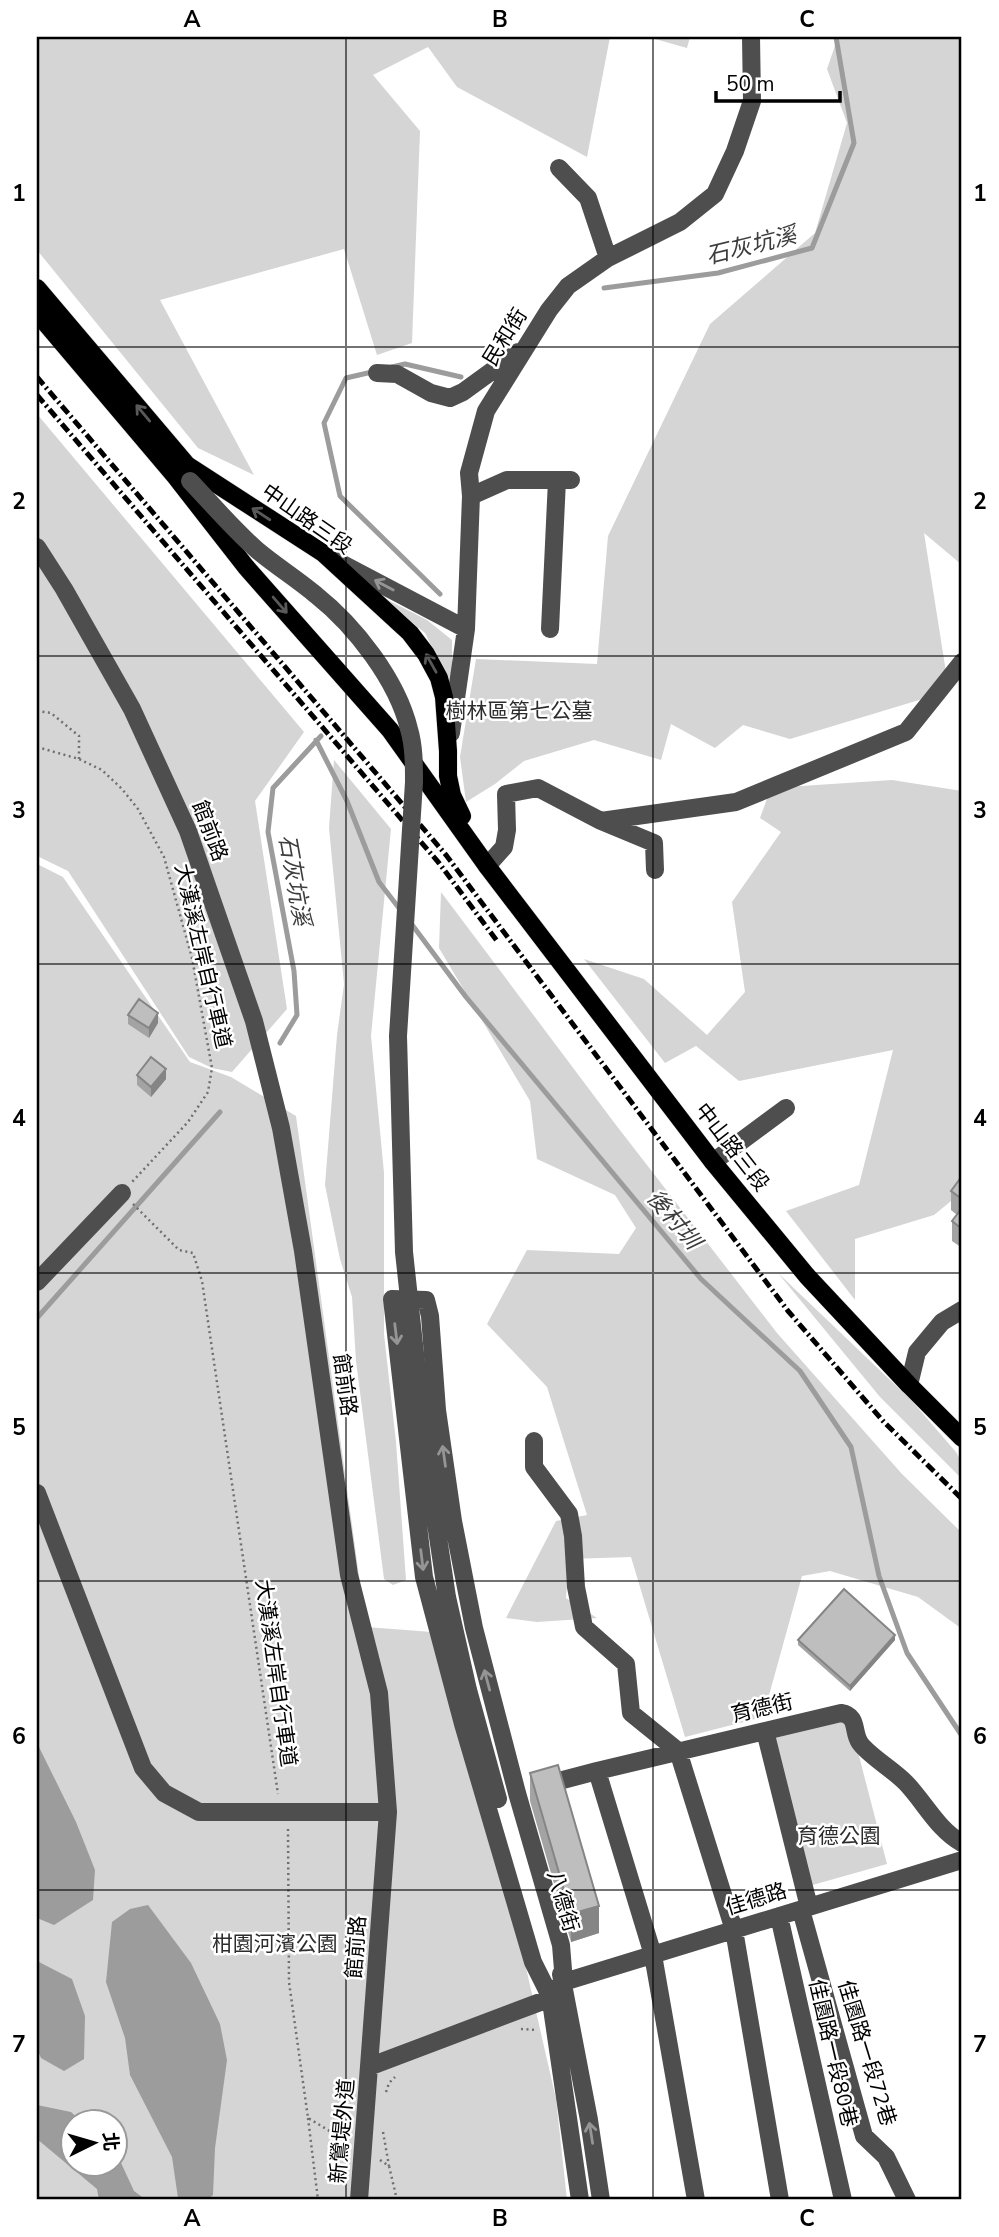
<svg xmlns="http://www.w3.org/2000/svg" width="999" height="2237" font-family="'Nunito Sans','Noto Sans TC',sans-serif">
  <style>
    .green { fill: #d5d5d5; fill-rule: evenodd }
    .water { fill: #9c9c9c }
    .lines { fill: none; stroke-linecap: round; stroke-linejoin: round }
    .stream { stroke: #9c9c9c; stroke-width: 5 }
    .major-casing { stroke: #dbdbdb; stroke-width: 19 }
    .path { stroke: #707070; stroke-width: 2.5; stroke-dasharray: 2 3.5; stroke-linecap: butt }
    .minor { stroke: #4e4e4e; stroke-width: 18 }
    .major { stroke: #000; stroke-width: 18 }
    .rail { stroke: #000; stroke-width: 5; stroke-dasharray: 10 3.5 2 3.5; stroke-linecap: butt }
    .minor-bridge { stroke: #4e4e4e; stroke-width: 18 }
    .wall { fill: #a3a3a3 }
    .shaded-wall { fill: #858585 }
    .building { fill: #bebebe; stroke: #858585; stroke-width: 2 }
    .oneway { stroke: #595959 }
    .oneway2 { stroke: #959595 }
    .grid { fill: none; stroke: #000; stroke-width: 2; stroke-opacity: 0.55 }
    .labels { text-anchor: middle; stroke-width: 5; stroke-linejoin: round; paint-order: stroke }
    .street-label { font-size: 21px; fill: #000; stroke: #fff }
    .park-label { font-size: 21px; fill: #2c2c2c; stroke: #fff }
    .water-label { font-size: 23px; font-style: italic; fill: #3d3d3d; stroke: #fff }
    .neatline { fill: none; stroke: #000; stroke-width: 2.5 }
    .grid-label { font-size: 23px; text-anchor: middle; font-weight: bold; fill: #000 }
  </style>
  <rect width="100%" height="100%" fill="#fff"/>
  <path class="green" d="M 37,37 L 610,37 L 587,157 L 457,87 L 428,47 L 373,75 L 420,131 L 412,343 L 377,355 L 344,249 L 160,300 L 254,475 L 198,448 L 37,250 Z
    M 648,37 L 690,37 L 687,48 Z
    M 838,37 L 962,37 L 962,565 L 924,533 L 949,691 L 790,739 L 743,725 L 715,748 L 671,724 L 661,760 L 594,740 L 524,761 L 495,784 L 466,802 L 460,757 L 476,659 L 597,664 L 608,536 L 710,324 L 815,233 L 847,123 L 827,69 Z
    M 37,414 L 304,732 L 255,801 L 287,1009 L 232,1072 L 212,1068 L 189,1057 L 68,871 L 37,856 Z
    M 380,596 L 427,620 L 452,640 L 452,683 L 450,684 L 425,633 Z
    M 334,760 L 391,829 L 371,1036 L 384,1173 L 384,1334 L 396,1442 L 406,1580 L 393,1585 L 384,1579 L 356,1361 L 352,1297 L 340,1259 L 325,1185 L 337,1035 L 344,984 L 329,828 Z
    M 892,780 L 962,791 L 962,1192 L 934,1215 L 855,1239 L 855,1300 L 786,1211 L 859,1185 L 893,1050 L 739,1081 L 696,1046 L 665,1063 L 584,959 L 644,979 L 707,1035 L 745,992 L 732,902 L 781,832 L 760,818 L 771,788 Z
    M 37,864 L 63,877 L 190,1062 L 231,1077 L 296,1116 L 366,1627 L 432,1632 L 513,1911 L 556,2099 L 567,2200 L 37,2200 ZM 74,2122 L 116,2122 L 116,2164 L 74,2164 Z
    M 441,892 L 616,1125 L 777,1333 L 902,1474 L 962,1533 L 962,1629 L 918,1597 L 830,1571 L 802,1576 L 763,1717 L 685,1737 L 631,1557 L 569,1559 L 566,1598 L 597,1618 L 537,1622 L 506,1618 L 556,1521 L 587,1515 L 547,1387 L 487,1324 L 527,1250 L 619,1254 L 636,1228 L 615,1195 L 537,1159 L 530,1101 L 439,948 Z
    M 778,1273 L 911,1400 L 956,1452 L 962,1463 L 962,1479 L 880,1397 Z
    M 841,1718 L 851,1725 L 887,1864 L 809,1886 L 774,1735 Z"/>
  <path class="water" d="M 37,1743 L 76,1822 L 95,1870 L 93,1900 L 54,1925 L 37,1918 Z
    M 148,1905 L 191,1963 L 220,2024 L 227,2060 L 215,2148 L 213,2195 L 207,2200 L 181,2200 L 178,2198 L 172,2157 L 130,2075 L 125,2038 L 106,1982 L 112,1922 L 130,1909 Z
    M 37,1961 L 72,1979 L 85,2016 L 84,2059 L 64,2071 L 41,2058 L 37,2049 Z
    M 37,2105 L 71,2112 L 81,2121 L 74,2122 L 74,2164 L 116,2164 L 116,2152 L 134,2191 L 146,2200 L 99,2200 L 97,2189 L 37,2139 Z"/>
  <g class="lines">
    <path class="stream" d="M 604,288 L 718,273 L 812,248 L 854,143 L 836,37
      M 392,367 L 405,364 L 461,377
      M 372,372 L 346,378 L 324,423 L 340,496 L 440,594
      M 316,740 L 347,801 L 379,882 L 402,912
      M 410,922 L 466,997 L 701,1279 L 800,1371 L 851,1447 L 879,1576 L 907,1653 L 962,1736
      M 280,1043 L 297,1015 L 294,971 L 268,832 L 273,788 L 321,736
      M 37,1318 L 220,1112"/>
    <defs>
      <path id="major" d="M 37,288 L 187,465 L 323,553 L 410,633 L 426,654 L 439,678 L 444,697 L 448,751 L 448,776 L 452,795 L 462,816
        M 37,313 L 175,476 L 246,567 L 390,730 L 487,866 L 713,1162 L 807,1276 L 909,1385 L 962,1438"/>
    </defs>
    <use href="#major" class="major-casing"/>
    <path class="path" d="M 37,711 L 51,713 L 79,736 L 79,759
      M 37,747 L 79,759 L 102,770 L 122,789 L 138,809 L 164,857 L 192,958 L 212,1068 L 208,1092 L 188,1122 L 132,1182
      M 133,1204 L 179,1250 L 193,1253 L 202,1281 L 278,1794
      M 288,1829 L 289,1982 L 308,2118 L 338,2136
      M 521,2029 L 537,2030
      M 386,2092 L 389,2083 L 395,2077
      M 308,2118 L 318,2200
      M 383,2132 L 389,2166
      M 380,2160 L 389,2166 L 397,2200"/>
    <path class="minor" d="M 559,168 L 588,198 L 608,258
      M 377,373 L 397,374 L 431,393 L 450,398 L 463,392 L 518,352
      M 471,496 L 507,480 L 571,480
      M 37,547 L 64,589 L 132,709 L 188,831 L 254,1021 L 281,1128 L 303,1251 L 349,1575 L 379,1693 L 388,1812 L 359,2200
      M 333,559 L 466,629
      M 550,629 L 557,480
      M 451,733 L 466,629 L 471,496 L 469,473 L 486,411 L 549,310 L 568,286 L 608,258 L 680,222 L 715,194 L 735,151 L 752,101 L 751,37
      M 601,821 L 654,843 L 655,870
      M 487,866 L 504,847 L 507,830 L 506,794 L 538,788 L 601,821 L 736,802 L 906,732 L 962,662
      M 713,1162 L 786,1108
      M 37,1282 L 122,1193
      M 909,1385 L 917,1352 L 942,1322 L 962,1310
      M 534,1441 L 534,1467 L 569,1514 L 573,1536 L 576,1587 L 584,1627 L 626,1664 L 631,1713 L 678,1751 L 734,1930 L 780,2200
      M 427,1464 L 447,1597 L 468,1690 L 498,1799
      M 37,1493 L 143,1768 L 164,1793 L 199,1812 L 388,1812
      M 765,1731 L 809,1907
      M 597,1771 L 653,1955 L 696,2200
      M 540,1786 L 597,1771 L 841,1713 C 859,1716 852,1732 860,1743 C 869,1756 894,1770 906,1783 C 925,1803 938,1830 962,1843
      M 801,1910 L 864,2136 L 886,2157 L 907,2200
      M 779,1916 L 843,2200
      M 561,1974 L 589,2120 L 601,2200
      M 564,1982 L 962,1860
      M 549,1988 L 580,2200
      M 551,1998 L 533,1962 L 463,1724 L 424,1577 L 392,1299 L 426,1300 L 430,1316 L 437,1410 L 453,1521 L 474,1628 L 517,1793 L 561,1945 L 564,1982
      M 371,2066 L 551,1998 L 557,1990"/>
    <use href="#major" class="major"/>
    <path class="rail" d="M 37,377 L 446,855 L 788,1311 L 883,1421 L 962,1499
      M 37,395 L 439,863 L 497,941"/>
    <path class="minor-bridge" d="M 190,481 C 212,504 233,529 257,550 C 276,566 297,579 316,595 C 355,626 397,680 409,729 C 414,746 414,764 414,782 L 398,1036 L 404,1252 L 427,1464"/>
  </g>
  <path class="wall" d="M 128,1015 L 158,1023 L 149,1038 L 128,1024 Z
    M 137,1075 L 166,1079 L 151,1097 L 137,1085 Z
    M 962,1176 L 962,1248 L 952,1241 L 952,1221 L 957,1215 L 951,1210 L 951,1191 Z
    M 798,1640 L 895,1640 L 850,1691 L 798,1645 Z
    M 530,1773 L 599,1933 L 571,1942 L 530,1801 Z"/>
  <path class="shaded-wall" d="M 158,1013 L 158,1023 L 149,1038 L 149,1028 Z
    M 166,1069 L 166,1079 L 151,1097 L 151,1087 Z
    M 895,1635 L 895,1640 L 850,1691 L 850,1686 Z
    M 599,1906 L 599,1933 L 571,1942 L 571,1914 Z"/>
  <path class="building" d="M 139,999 L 158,1013 L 149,1028 L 128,1015 Z
    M 151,1057 L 166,1069 L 151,1087 L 137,1075 Z
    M 962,1176 L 962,1199 L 951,1191 Z
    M 962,1208 L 962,1229 L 952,1221 Z
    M 844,1589 L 895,1635 L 850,1686 L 798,1640 Z
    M 558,1765 L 599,1906 L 571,1914 L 530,1773 Z"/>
  <defs><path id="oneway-shaft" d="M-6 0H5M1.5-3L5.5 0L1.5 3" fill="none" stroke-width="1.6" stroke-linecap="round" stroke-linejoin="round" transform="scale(1.75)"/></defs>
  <g class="oneway">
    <use href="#oneway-shaft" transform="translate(143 413) rotate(-130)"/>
    <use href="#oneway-shaft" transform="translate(261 514) rotate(-147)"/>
    <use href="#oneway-shaft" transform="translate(280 605) rotate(49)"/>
    <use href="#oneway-shaft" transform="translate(431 663) rotate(-119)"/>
  </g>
  <g class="oneway2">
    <use href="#oneway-shaft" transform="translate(384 585) rotate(-152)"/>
    <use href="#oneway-shaft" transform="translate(396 1334) rotate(83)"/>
    <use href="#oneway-shaft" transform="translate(444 1456) rotate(-98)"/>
    <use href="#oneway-shaft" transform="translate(422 1560) rotate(83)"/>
    <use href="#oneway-shaft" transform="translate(487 1680) rotate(-105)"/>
    <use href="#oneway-shaft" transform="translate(591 2133) rotate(-99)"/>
  </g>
  <path class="grid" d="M 346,37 L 346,2200M 653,37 L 653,2200M 37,347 L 962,347M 37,656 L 962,656M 37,964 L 962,964M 37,1273 L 962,1273M 37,1581 L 962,1581M 37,1890 L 962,1890"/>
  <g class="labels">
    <g class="street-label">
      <text transform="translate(505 337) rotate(-58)" y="7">民和街</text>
      <text transform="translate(307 519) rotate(35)" y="7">中山路三段</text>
      <text transform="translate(210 831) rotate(69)" y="7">館前路</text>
      <text transform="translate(203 956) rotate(77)" y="7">大漢溪左岸自行車道</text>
      <text transform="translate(732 1147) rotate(52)" y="7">中山路三段</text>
      <text transform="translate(345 1385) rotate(82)" y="7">館前路</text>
      <text transform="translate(276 1673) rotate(82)" y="7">大漢溪左岸自行車道</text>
      <text transform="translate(762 1708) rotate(-13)" y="7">育德街</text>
      <text transform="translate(756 1899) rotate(-17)" y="7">佳德路</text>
      <text transform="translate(563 1901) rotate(74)" y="7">八德街</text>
      <text transform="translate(356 1947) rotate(-86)" y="7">館前路</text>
      <text transform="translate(833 2053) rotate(77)" y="7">佳園路一段80巷</text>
      <text transform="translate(867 2053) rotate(73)" y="7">佳園路一段72巷</text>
      <text transform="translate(342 2131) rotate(-85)" y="7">新鶯堤外道</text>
    </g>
    <g class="park-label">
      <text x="519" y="718">樹林區第七公墓</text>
      <text x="839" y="1843">育德公園</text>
      <text x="275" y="1951">柑園河濱公園</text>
    </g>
    <g class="water-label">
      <text transform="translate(751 245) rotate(-14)" y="8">石灰坑溪</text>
      <text transform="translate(295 880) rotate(80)" y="8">石灰坑溪</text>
      <text transform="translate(674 1219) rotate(50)" y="8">後村圳</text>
    </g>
  </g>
  <rect width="999" height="2237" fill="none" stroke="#ffffff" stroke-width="77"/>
  <g transform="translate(94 2143) rotate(85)"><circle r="33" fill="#ffffff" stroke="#999999" stroke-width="2"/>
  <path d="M0-5L12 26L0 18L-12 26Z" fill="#000000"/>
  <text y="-10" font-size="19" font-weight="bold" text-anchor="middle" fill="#000000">北</text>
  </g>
  <path d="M716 91v10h124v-10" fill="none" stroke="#000000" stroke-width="3.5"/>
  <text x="726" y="91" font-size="21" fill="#000000" stroke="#ffffff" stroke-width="5" paint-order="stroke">50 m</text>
  <rect x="38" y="38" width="922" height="2160" class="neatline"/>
  <g class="grid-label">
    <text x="192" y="27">A</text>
    <text x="500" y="27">B</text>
    <text x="807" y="27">C</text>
    <text x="19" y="201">1</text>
    <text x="980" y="201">1</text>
    <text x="19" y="509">2</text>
    <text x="980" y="509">2</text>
    <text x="19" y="818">3</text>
    <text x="980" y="818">3</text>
    <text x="19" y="1126">4</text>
    <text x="980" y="1126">4</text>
    <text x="19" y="1435">5</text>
    <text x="980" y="1435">5</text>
    <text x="19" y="1744">6</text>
    <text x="980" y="1744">6</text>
    <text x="19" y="2052">7</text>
    <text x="980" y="2052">7</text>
    <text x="192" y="2226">A</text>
    <text x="500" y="2226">B</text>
    <text x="807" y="2226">C</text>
  </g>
</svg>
